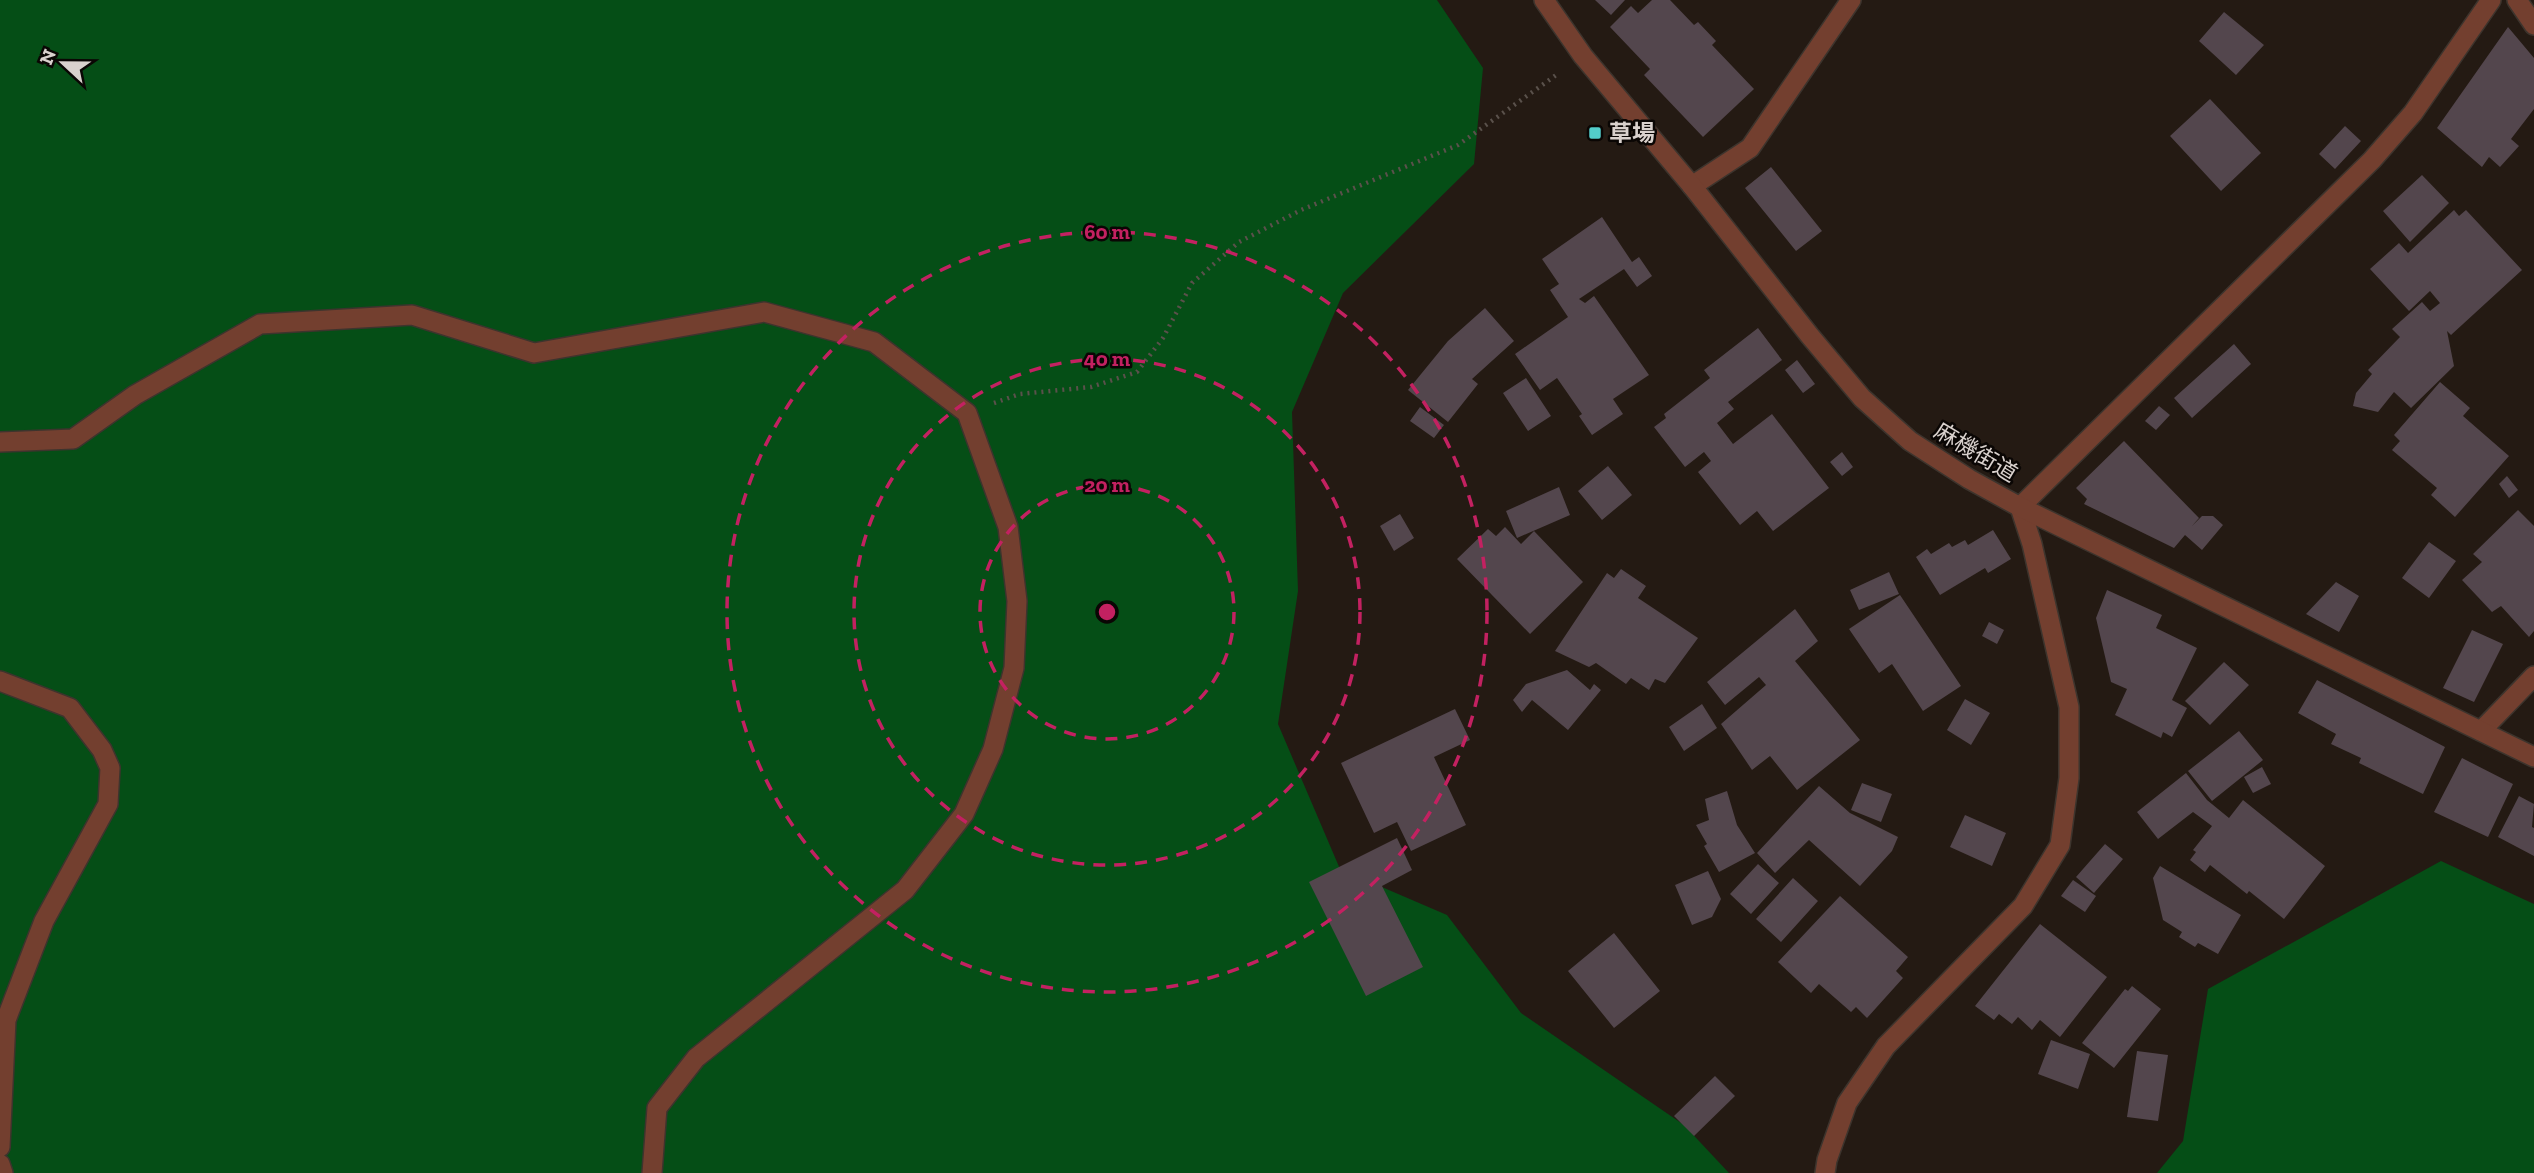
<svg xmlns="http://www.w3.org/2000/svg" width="2534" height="1173" font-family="'Zilla Slab','Noto Sans JP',serif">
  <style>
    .forest { fill: #054e16 }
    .building { fill: #53464d }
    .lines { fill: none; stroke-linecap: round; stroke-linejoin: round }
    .minor-casing { stroke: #3d342d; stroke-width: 22 }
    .tertiary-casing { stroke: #3d342d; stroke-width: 22 }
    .path { stroke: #5a514b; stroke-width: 4.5; stroke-dasharray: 2 5; stroke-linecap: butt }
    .minor { stroke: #733f2f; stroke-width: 19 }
    .tertiary { stroke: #733f2f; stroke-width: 19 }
    .ring { fill: none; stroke: #c32161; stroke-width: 3.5; stroke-dasharray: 12 9 }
    .poi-dot { fill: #53cdca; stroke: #0a0604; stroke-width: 2.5 }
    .labels { text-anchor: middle; stroke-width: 5; stroke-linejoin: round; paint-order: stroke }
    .poi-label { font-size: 23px; font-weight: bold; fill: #d9d1cd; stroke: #0a0604; text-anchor: start }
    .street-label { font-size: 23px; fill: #d9d1cd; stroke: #0a0604 }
    .centre { fill: #c32161; stroke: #0a0604; stroke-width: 3.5 }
    .ring-label { font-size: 21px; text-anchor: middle; font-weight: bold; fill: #c32161; stroke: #0a0604; stroke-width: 5; stroke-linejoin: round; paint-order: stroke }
  </style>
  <rect width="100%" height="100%" fill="#241a13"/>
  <path class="forest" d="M 0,0 L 1437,0 L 1483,68 L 1474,164 L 1343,293 L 1292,412 L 1298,591 L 1278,724 L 1340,869 L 1447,915 L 1521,1013 L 1684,1125 L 1729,1173 L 0,1173 Z
    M 2441,861 L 2534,904 L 2534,1173 L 2157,1173 L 2183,1141 L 2208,989 Z"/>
  <path class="building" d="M 1595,0 L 1625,0 L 1611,15 Z
    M 1652,0 L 1670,0 L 1694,25 L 1698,22 L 1716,41 L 1712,45 L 1754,89 L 1703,137 L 1644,75 L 1650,69 L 1610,27 L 1631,6 L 1638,13 Z
    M 2224,12 L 2264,45 L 2236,75 L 2199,41 Z
    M 2508,27 L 2534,58 L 2534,109 L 2511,139 L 2519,146 L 2500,167 L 2489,157 L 2482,167 L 2437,128 Z
    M 2210,99 L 2261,153 L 2221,191 L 2170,136 Z
    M 2345,126 L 2361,141 L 2335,169 L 2319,154 Z
    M 1771,167 L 1822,231 L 1796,251 L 1745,188 Z
    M 2422,175 L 2449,203 L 2410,242 L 2383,211 Z
    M 2454,210 L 2459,216 L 2466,210 L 2522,270 L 2451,335 L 2447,331 L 2454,366 L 2411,408 L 2394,392 L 2378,412 L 2353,406 L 2356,393 L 2372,374 L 2368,370 L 2400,337 L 2392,329 L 2422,302 L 2430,311 L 2440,303 L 2430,291 L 2409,311 L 2370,269 L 2399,243 L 2408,253 Z
    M 1602,217 L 1632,262 L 1639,257 L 1652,276 L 1637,287 L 1624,269 L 1579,299 L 1585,303 L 1594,296 L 1649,375 L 1613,399 L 1623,414 L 1592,435 L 1579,416 L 1582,414 L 1557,378 L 1540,390 L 1515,354 L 1568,317 L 1550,290 L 1559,284 L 1542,259 Z
    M 1485,308 L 1514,341 L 1472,379 L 1478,384 L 1448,422 L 1408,390 L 1448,341 Z
    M 1758,328 L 1782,360 L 1728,402 L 1734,409 L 1717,423 L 1733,444 L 1772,414 L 1829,488 L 1773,531 L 1757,511 L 1740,525 L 1698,472 L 1711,461 L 1704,452 L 1685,467 L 1654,427 L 1666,418 L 1664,414 L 1710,378 L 1704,370 Z
    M 2234,344 L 2251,364 L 2192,418 L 2174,398 Z
    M 1797,360 L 1815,384 L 1803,393 L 1785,370 Z
    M 1526,378 L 1551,416 L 1528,431 L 1503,393 Z
    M 2440,382 L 2470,408 L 2463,416 L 2509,456 L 2455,517 L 2431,495 L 2437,488 L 2392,450 L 2400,441 L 2394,435 Z
    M 2159,406 L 2170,415 L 2156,430 L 2145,421 Z
    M 1420,407 L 1444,425 L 1434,438 L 1410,421 Z
    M 2124,441 L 2199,518 L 2192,526 L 2202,516 L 2213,516 L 2223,525 L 2202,550 L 2185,535 L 2174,548 L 2084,504 L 2087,499 L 2076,488 Z
    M 1842,452 L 1853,467 L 1842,476 L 1830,462 Z
    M 1608,466 L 1632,495 L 1602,520 L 1578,491 Z
    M 2507,476 L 2518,490 L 2509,498 L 2499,484 Z
    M 1559,487 L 1570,515 L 1517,538 L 1506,511 Z
    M 2518,510 L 2534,526 L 2534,631 L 2529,637 L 2501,606 L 2492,612 L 2462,580 L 2482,562 L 2473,554 Z
    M 1400,514 L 1414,538 L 1394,551 L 1380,526 Z
    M 1505,527 L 1521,544 L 1534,531 L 1583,582 L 1530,634 L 1457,559 L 1488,529 L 1496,536 Z
    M 1993,530 L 2011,559 L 1988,573 L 1985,568 L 1940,595 L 1916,557 L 1927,549 L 1931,554 L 1949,543 L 1952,547 L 1965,540 L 1968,545 Z
    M 2429,542 L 2456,561 L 2429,598 L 2402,578 Z
    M 1621,569 L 1646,586 L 1638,598 L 1698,638 L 1665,683 L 1655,679 L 1649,690 L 1631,678 L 1626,684 L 1596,663 L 1589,667 L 1555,651 L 1607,573 L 1614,578 Z
    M 1889,572 L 1899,594 L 1859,610 L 1850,590 Z
    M 2336,582 L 2359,596 L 2339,632 L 2306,614 Z
    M 2107,590 L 2162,615 L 2156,628 L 2197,648 L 2172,700 L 2187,708 L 2172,737 L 2163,732 L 2161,738 L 2115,715 L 2127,689 L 2111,682 L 2096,618 Z
    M 1900,595 L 1961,686 L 1923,711 L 1892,664 L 1879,673 L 1849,629 Z
    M 1795,609 L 1818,641 L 1795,661 L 1860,740 L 1797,790 L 1770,756 L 1752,770 L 1721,724 L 1766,685 L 1759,677 L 1725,705 L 1707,682 Z
    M 1989,622 L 2004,630 L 1997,644 L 1982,636 Z
    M 2472,630 L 2503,644 L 2474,702 L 2443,688 Z
    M 2224,662 L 2249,685 L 2210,725 L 2185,701 Z
    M 1567,670 L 1590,690 L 1594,684 L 1601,690 L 1568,730 L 1532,700 L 1522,712 L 1513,700 L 1526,684 Z
    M 2317,680 L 2445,747 L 2423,794 L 2359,763 L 2361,758 L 2331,744 L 2336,734 L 2298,713 Z
    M 1965,699 L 1990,713 L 1971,745 L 1947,730 Z
    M 1702,704 L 1717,728 L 1684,751 L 1669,727 Z
    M 1455,709 L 1470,740 L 1434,757 L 1466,825 L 1411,851 L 1397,822 L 1374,833 L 1341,763 Z
    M 2239,731 L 2263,760 L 2212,801 L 2188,771 Z
    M 2462,758 L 2513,784 L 2488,837 L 2434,812 Z
    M 2262,767 L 2271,784 L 2253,793 L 2244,777 Z
    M 2186,773 L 2207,800 L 2229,818 L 2243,800 L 2325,866 L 2284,919 L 2249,891 L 2247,894 L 2210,865 L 2205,872 L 2190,860 L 2196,852 L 2193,850 L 2212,826 L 2193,812 L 2158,839 L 2137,812 Z
    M 1862,783 L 1892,794 L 1881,822 L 1851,810 Z
    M 1819,786 L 1850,813 L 1898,837 L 1892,851 L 1860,886 L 1809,840 L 1775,873 L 1757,853 Z
    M 1727,791 L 1737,825 L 1755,853 L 1719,872 L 1704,846 L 1707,844 L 1696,825 L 1709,820 L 1705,799 Z
    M 2519,796 L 2534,804 L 2532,827 L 2534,828 L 2534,856 L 2498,837 Z
    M 1965,815 L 2006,833 L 1992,866 L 1950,847 Z
    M 1397,838 L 1412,870 L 1382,886 L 1423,967 L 1366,996 L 1309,882 Z
    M 2105,844 L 2123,859 L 2094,893 L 2076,877 Z
    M 1758,864 L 1779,883 L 1751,914 L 1730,894 Z
    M 2160,866 L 2241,915 L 2218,954 L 2198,943 L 2195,947 L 2179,937 L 2182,932 L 2163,920 L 2153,878 Z
    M 1708,871 L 1721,899 L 1712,917 L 1692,925 L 1675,885 Z
    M 1793,878 L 1818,901 L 1781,942 L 1756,919 Z
    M 2073,880 L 2096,896 L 2085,912 L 2061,896 Z
    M 1840,896 L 1908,957 L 1896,971 L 1903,978 L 1867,1018 L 1856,1007 L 1851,1012 L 1819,984 L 1811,993 L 1778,962 Z
    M 2040,924 L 2107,977 L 2060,1037 L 2040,1020 L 2032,1030 L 2018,1017 L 2012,1024 L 1999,1014 L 1994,1020 L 1975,1006 Z
    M 1614,933 L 1660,991 L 1614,1028 L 1568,971 Z
    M 2132,986 L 2161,1009 L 2114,1068 L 2082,1043 L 2125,989 L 2128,991 Z
    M 2051,1040 L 2090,1054 L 2078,1089 L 2038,1074 Z
    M 2137,1051 L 2168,1055 L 2158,1121 L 2127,1117 Z
    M 1715,1076 L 1735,1096 L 1694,1136 L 1674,1116 Z"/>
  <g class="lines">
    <defs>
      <path id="minor" d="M 2517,0 L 2534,25
        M 1692,186 L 1750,148 L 1851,0
        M 0,442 L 73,439 L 135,395 L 260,324 L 412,315 L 534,353 L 764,312 L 874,342 L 967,413 L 1008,527 L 1017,601 L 1014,668 L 993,749 L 964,814 L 905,890 L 696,1058 L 657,1108 L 652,1173
        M 0,681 L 70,708 L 102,750 L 110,768 L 108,804 L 44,921 L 6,1020 L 0,1147
        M 2481,731 L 2534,676
        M 0,1164 L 3,1173
        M 1825,1173 L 1827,1160 L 1847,1103 L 1886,1046 L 2023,906 L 2060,845 L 2069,778 L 2069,707 L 2032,544 L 2020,507 L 2372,160 L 2413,113 L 2491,0"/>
      <path id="tertiary" d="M 1544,0 L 1583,56 L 1692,186 L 1810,336 L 1862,398 L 1910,441 L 1969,479 L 2020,507 L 2534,757"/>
    </defs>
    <use href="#minor" class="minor-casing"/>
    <use href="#tertiary" class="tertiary-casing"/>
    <path class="path" d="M 994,403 L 1020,394 L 1091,387 L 1137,372 L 1163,338 L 1192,283 L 1239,242 L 1301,210 L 1458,145 L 1559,73"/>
    <use href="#minor" class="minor"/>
    <use href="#tertiary" class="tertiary"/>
  </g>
  <g class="ring">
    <circle cx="1107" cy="612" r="127"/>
    <circle cx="1107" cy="612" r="253"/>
    <circle cx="1107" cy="612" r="380"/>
  </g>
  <rect class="poi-dot" x="1588" y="126" width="14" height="14" rx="3.5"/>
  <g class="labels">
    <g class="poi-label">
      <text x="1609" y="141">草場</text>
    </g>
    <g class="street-label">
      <text transform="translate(1976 452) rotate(31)" y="8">麻機街道</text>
    </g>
  </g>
  <circle cx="1107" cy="612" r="10" class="centre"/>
  <g class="ring-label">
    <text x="1107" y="239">60 m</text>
    <text x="1107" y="366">40 m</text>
    <text x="1107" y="492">20 m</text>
  </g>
  <g transform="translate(63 63) rotate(292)" stroke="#0a0604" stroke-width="5" paint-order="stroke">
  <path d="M0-5L12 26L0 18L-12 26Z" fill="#d9d1cd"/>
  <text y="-10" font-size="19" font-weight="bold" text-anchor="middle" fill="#d9d1cd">N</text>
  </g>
</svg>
